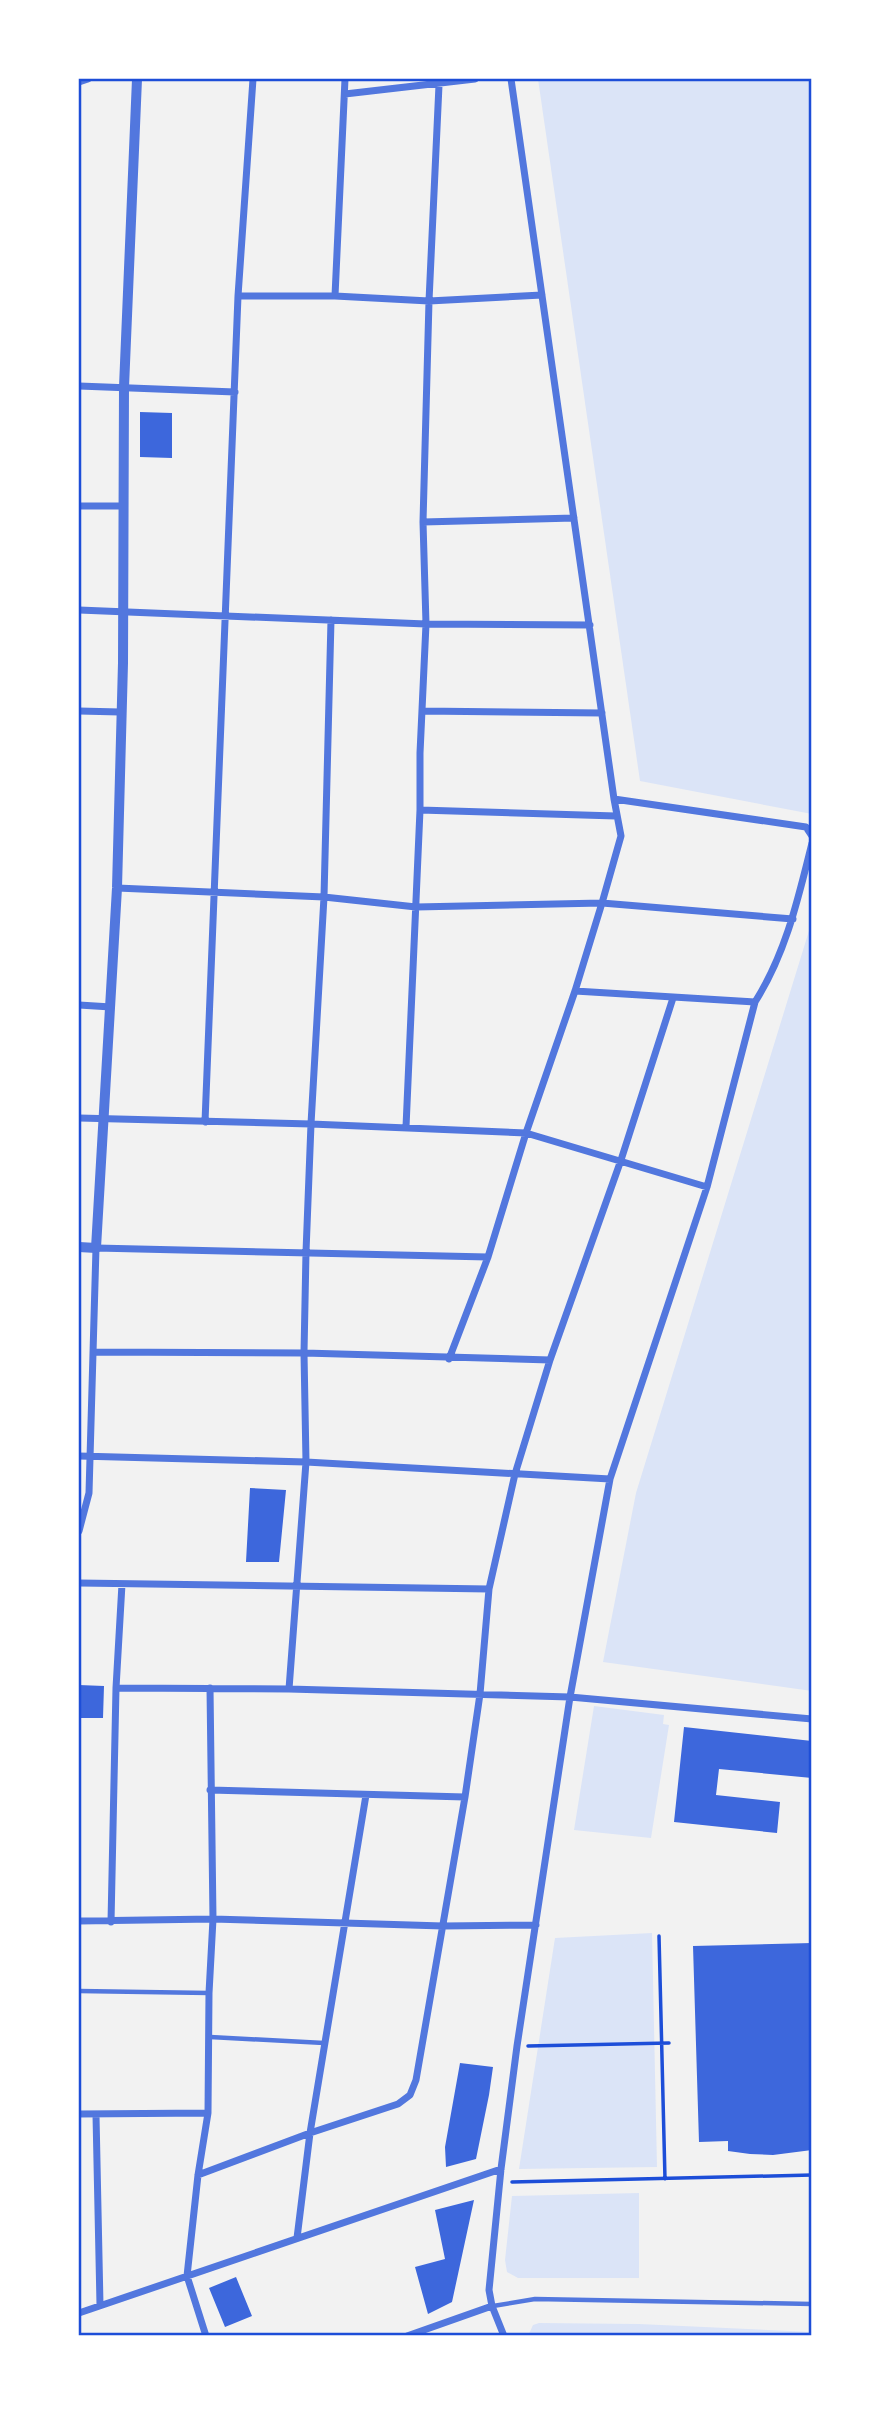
<svg xmlns="http://www.w3.org/2000/svg" width="891" height="2415" font-family="Raleway,sans-serif">
  <style>
    .green { fill: #dbe4f7 }
    .building { fill: #3d67dc }
    .lines { fill: none; stroke-linecap: round; stroke-linejoin: round }
    .path { stroke: #1d4ed8; stroke-width: 3.5 }
    .service { stroke: #5277de; stroke-width: 4.5 }
    .minor { stroke: #5277de; stroke-width: 7 }
    .tertiary { stroke: #5277de; stroke-width: 10 }
    .neatline { fill: none; stroke: #1d4ed8; stroke-width: 2.5 }
  </style>
  <rect width="100%" height="100%" fill="#f2f2f2"/>
  <path class="green" d="M 538,79 L 812,79 L 812,814 L 640,781 Z
    M 812,921 L 812,1691 L 603,1662 L 636,1493 Z
    M 594,1706 L 664,1715 L 663,1724 L 669,1725 L 651,1838 L 574,1830 Z
    M 652,1933 L 657,2167 L 519,2169 L 555,1938 Z
    M 639,2193 L 639,2278 L 518,2278 L 507,2272 L 505,2260 L 512,2196 Z
    M 539,2323 L 639,2324 L 812,2332 L 812,2336 L 528,2336 L 533,2325 Z"/>
  <path class="building" d="M 140,412 L 172,413 L 172,458 L 140,457 Z
    M 250,1488 L 286,1490 L 279,1562 L 246,1562 Z
    M 79,1685 L 104,1686 L 103,1718 L 79,1718 Z
    M 684,1727 L 812,1741 L 812,1778 L 719,1769 L 716,1795 L 780,1802 L 777,1833 L 674,1822 Z
    M 812,1943 L 812,2150 L 773,2155 L 750,2154 L 728,2151 L 728,2141 L 699,2142 L 693,1946 Z
    M 460,2063 L 493,2067 L 489,2095 L 476,2159 L 446,2167 L 445,2147 Z
    M 474,2200 L 452,2302 L 428,2314 L 415,2267 L 445,2259 L 435,2210 Z
    M 236,2277 L 252,2316 L 225,2327 L 209,2288 Z"/>
  <g class="lines">
    <path class="path" d="M 659,1936 L 665,2179
      M 528,2046 L 669,2043
      M 512,2182 L 812,2175"/>
    <path class="service" d="M 79,1991 L 209,1993
      M 210,2037 L 324,2043
      M 493,2306 L 535,2299 L 812,2304"/>
    <path class="minor" d="M 511,79 L 614,799 L 806,827 L 812,836
      M 79,82 L 88,79
      M 345,94 L 475,79
      M 238,296 L 335,296 L 429,301 L 542,295
      M 335,296 L 345,79
      M 79,386 L 235,392
      M 79,506 L 122,506
      M 423,522 L 574,518
      M 79,610 L 426,624 L 590,625
      M 79,711 L 120,712
      M 422,711 L 602,713
      M 420,810 L 616,816
      M 117,888 L 324,897 L 416,907 L 602,903 L 793,919
      M 575,991 L 755,1002
      M 79,1005 L 111,1007
      M 79,1118 L 311,1124 L 526,1133 L 707,1187
      M 205,1122 L 238,296 L 253,79
      M 406,1127 L 420,810 L 420,753 L 426,624 L 423,522 L 429,301 L 439,85
      M 94,1352 L 304,1353 L 550,1360
      M 449,1359 L 488,1257 L 526,1133 L 575,991 L 602,903 L 621,836 L 614,799
      M 79,1456 L 306,1462 L 610,1479
      M 79,1531 L 89,1493 L 96,1248 L 488,1257
      M 79,1583 L 489,1589
      M 116,1688 L 289,1689 L 570,1697 L 812,1719
      M 289,1689 L 306,1462 L 304,1353 L 306,1252 L 311,1124 L 324,897 L 331,620
      M 210,1790 L 465,1797
      M 79,1921 L 213,1919 L 443,1926 L 536,1925
      M 111,1922 L 116,1688 L 122,1584
      M 79,2114 L 208,2113
      M 96,2115 L 100,2305
      M 198,2175 L 310,2133 L 398,2104 L 410,2095 L 416,2080 L 465,1797 L 480,1694 L 489,1589 L 515,1474 L 550,1360 L 621,1160 L 673,998
      M 297,2238 L 310,2133 L 366,1795
      M 79,2313 L 501,2169
      M 206,2336 L 187,2276 L 198,2175 L 208,2113 L 209,1993 L 213,1919 L 210,1688
      M 407,2336 L 492,2306
      M 504,2336 L 492,2306 L 489,2290 L 501,2169 L 517,2046 L 570,1697 L 610,1479 L 707,1187 L 755,1002 C 786,953 798,899 812,843"/>
    <path class="tertiary" d="M 79,1247 L 96,1248 L 117,888 L 123,663 L 124,387 L 137,79"/>
  </g>
  <rect width="891" height="2415" fill="none" stroke="#ffffff" stroke-width="161"/>
  <rect x="80" y="80" width="730" height="2254" class="neatline"/>
</svg>
